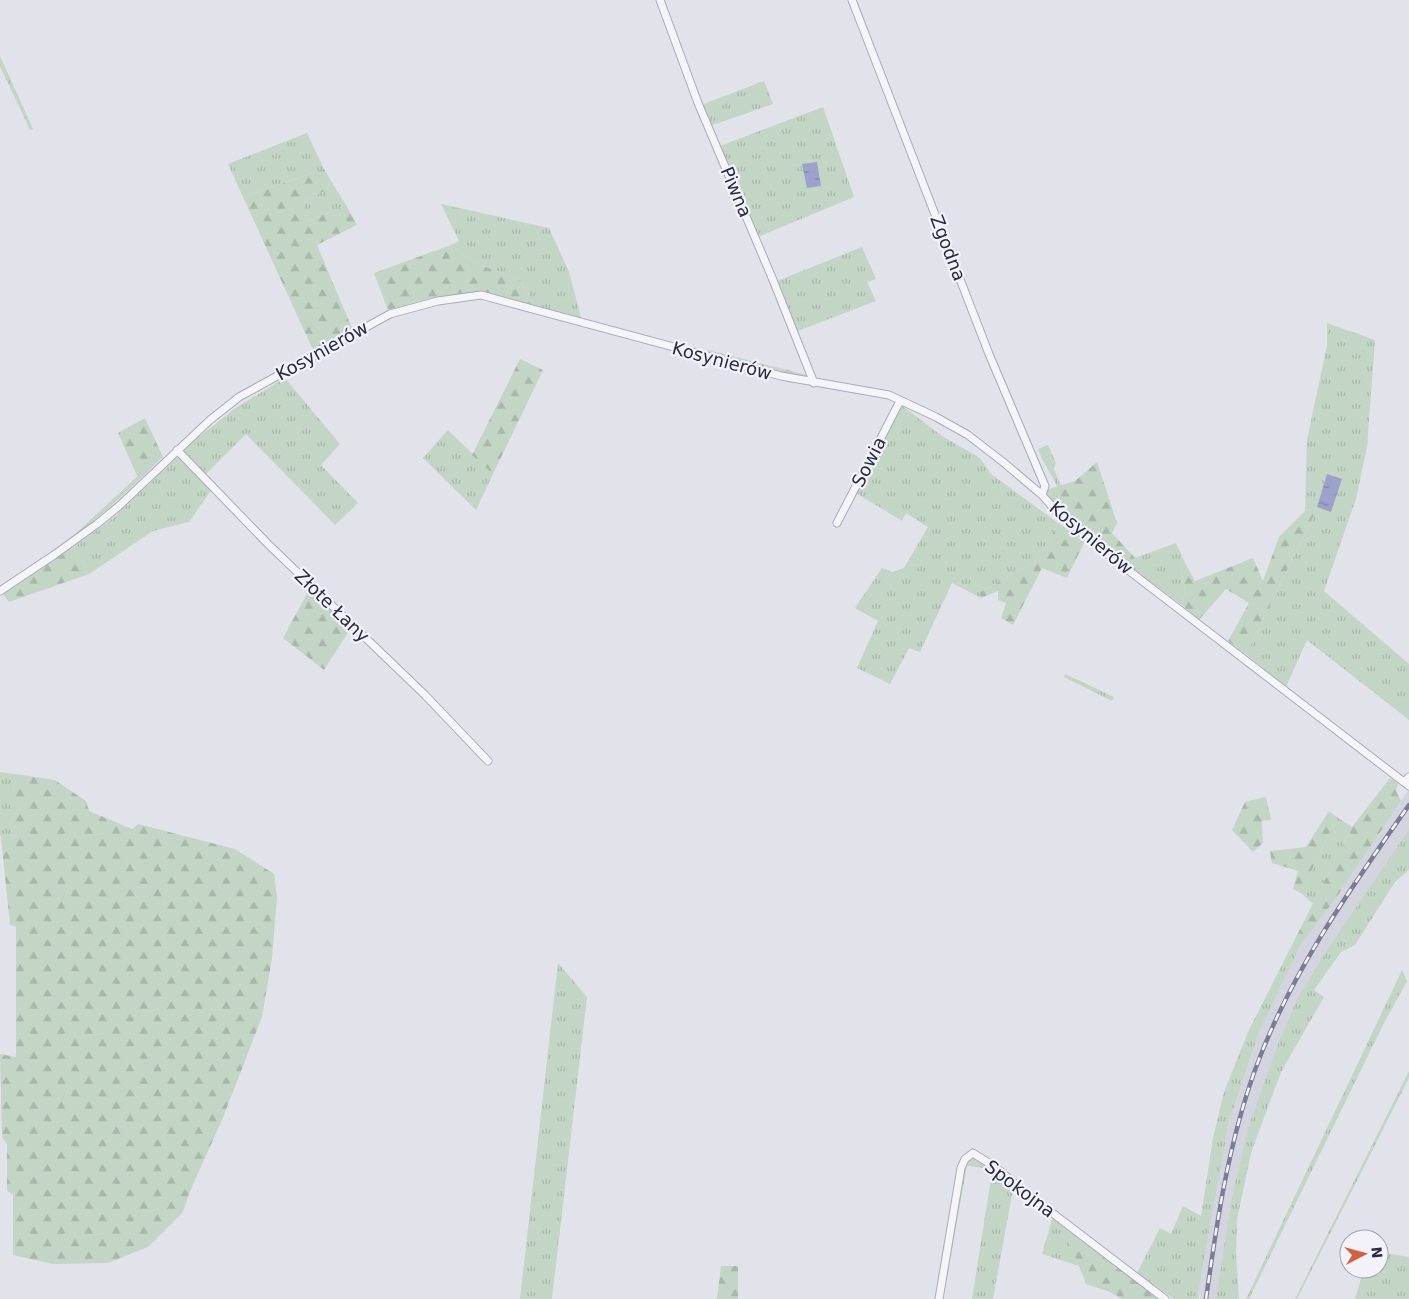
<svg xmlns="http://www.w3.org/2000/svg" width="1409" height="1299" font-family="'DejaVu Sans',sans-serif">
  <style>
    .built { fill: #d4d4e0 }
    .grass { fill: url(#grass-tufts) }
    .forest { fill: url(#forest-firs) }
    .water { fill: url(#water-ripples) }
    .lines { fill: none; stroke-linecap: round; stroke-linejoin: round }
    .minor-casing { stroke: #aaabb9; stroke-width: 9 }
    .minor { stroke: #f5f5f9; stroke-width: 7 }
    .rail-casing { stroke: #7b7b95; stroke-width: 4.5 }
    .rail { stroke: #f2f2f8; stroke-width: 2.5; stroke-dasharray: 8; stroke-linecap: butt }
    .labels { text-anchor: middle; stroke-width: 4.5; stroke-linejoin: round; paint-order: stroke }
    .street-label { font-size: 18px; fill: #292a44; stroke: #f2f2f8 }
  </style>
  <defs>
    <pattern id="grass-tufts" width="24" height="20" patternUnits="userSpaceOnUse" patternTransform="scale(1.25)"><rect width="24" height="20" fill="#c3d5c4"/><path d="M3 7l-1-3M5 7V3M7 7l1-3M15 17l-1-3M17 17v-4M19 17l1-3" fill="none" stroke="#a8b7aa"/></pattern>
    <pattern id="forest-firs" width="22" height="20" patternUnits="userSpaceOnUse" patternTransform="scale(1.25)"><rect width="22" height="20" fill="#c3d5c4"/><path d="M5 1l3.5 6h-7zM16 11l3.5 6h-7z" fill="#a8b7aa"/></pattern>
    <pattern id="water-ripples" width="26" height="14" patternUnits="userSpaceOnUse" patternTransform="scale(1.25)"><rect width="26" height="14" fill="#9ca2cc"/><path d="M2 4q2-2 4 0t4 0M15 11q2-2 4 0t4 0" fill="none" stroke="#7f84a7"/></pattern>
  </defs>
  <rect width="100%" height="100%" fill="#e2e2eb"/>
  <path class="built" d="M 1409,789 L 1409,829 L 1326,951 L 1296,1001 L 1277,1046 L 1248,1128 L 1231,1201 L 1216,1299 L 1200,1299 L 1201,1295 L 1198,1294 L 1229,1121 L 1259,1032 L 1300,946 L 1336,898 Z"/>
  <path class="grass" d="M 0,56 L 33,129 L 30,130 L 0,66 Z
    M 764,81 L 773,104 L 710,126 L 701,105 Z
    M 823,107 L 854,197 L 758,237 L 720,146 Z
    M 307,133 L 324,169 L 243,197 L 228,164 Z
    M 334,186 L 346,205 L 309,221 L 304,202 Z
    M 441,204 L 549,228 L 569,272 L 582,321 L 533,306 L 528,292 L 518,279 L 473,262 L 451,245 L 459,241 Z
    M 862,247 L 876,279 L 867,282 L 876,301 L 795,332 L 777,281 Z
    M 1327,323 L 1375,340 L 1367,447 L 1356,499 L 1324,591 L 1409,664 L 1409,720 L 1307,640 L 1286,687 L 1246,654 L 1313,517 L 1341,480 L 1327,475 L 1317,507 L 1305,511 L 1307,440 L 1327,345 Z
    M 285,378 L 340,444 L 321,465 L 358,503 L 335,525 L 246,434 L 205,475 L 182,450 L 237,407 Z
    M 901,405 L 942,436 L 980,458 L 991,474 L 1058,523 L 1038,559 L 979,593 L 981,598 L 952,583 L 920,652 L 909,648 L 890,684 L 857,668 L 878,621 L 855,608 L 882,568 L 892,572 L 904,568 L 928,527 L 906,513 L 902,521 L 856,493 Z
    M 448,430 L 493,474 L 476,510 L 423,458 Z
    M 1048,445 L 1056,463 L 1054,469 L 1061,486 L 1057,486 C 1051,473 1043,463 1038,449 Z
    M 179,456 L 212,489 L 189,522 L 153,531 L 89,574 L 74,547 L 113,518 Z
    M 138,476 L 139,480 C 115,503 91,525 63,545 Z
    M 1176,543 L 1185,563 L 1181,568 L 1185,591 L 1182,605 L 1128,565 L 1135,558 Z
    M 1065,674 L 1114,697 L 1112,701 L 1064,677 Z
    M 0,772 L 15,774 L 13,796 L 21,802 L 10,825 L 19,828 L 19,835 L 1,837 L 0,835 Z
    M 1337,817 L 1352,827 L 1313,904 L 1301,893 Z
    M 1409,829 L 1409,870 L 1395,882 L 1355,945 L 1341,952 L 1314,990 L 1324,997 L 1281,1072 L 1251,1153 L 1237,1219 L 1236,1254 L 1239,1299 L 1216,1299 L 1231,1201 L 1248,1128 L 1277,1046 L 1296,1001 L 1326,951 Z
    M 1294,941 L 1300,946 L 1259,1032 L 1229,1121 L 1198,1294 L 1199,1295 L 1199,1299 L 1174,1299 L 1137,1273 L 1160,1228 L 1171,1234 L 1183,1206 L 1201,1216 L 1213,1138 L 1224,1092 L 1248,1032 Z
    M 558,963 L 587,997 L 552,1299 L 520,1299 Z
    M 1402,970 L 1407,981 L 1383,1025 L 1249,1299 L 1246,1299 Z
    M 1409,1071 L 1409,1078 L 1297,1299 L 1295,1299 Z
    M 970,1159 L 977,1159 L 986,1163 L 1080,1236 L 1069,1241 L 1079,1266 L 1042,1254 L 1053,1216 L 1013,1189 L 993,1299 L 972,1299 L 992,1172 L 985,1168 L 967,1166 L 943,1299 L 941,1299 L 965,1163 Z
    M 1379,1252 L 1409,1257 L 1409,1299 L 1355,1299 L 1364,1269 L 1379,1269 Z"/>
  <path class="forest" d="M 324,169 L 334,186 L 304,202 L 309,221 L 346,205 L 357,225 L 317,245 L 352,328 L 313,350 L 243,197 Z
    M 451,245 L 473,262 L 518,279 L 528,292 L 533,306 L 481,292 L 431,298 L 388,310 L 374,273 Z
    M 708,350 L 807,375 L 810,380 L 708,356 Z
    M 520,359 L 543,370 L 493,474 L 472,455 Z
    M 145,418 L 163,457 L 139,480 L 118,433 Z
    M 1097,462 L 1117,523 L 1112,533 L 1135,558 L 1128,565 L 1049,499 L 1046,490 L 1075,481 Z
    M 1317,507 L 1331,512 L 1313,517 L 1246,654 L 1228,641 L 1249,603 L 1226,589 L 1199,620 L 1182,605 L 1185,591 L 1181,568 L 1185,563 L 1195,581 L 1253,558 L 1263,581 L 1279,537 L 1305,511 Z
    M 1058,523 L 1085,541 L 1067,578 L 1042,568 L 1013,625 L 1001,618 L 1006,603 L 998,600 L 998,591 L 981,598 L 979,593 L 1038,559 Z
    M 74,547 L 89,574 L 9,602 L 2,593 Z
    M 309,590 L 351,628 L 324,670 L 283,638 Z
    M 15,774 L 55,780 L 86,801 L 89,811 L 132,829 L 138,824 L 235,849 L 274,874 L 277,898 L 272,958 L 262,1017 L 222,1120 L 190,1191 L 183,1212 L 148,1247 L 108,1263 L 53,1264 L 13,1255 L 13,1194 L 7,1191 L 7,1144 L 2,1137 L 0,1054 L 16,1057 L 16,927 L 10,925 L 1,837 L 19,835 L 19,828 L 10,825 L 21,802 L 13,796 Z
    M 1390,778 L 1398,783 L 1396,791 L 1401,801 L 1336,898 L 1300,946 L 1294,941 L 1352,827 Z
    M 1266,797 L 1271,820 L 1262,821 L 1263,843 L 1253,852 L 1232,830 L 1245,802 Z
    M 1329,811 L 1337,817 L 1301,893 L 1293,889 L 1298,871 L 1272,863 L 1270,851 L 1306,847 Z
    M 1080,1236 L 1159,1297 L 1158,1299 L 1122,1299 L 1110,1292 L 1086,1284 L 1069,1241 Z
    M 721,1266 L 738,1266 L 738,1299 L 717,1299 Z"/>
  <path class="water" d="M 817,162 L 821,186 L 807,188 L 802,164 Z
    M 1327,474 L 1342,479 L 1331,512 L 1317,507 Z"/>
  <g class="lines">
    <defs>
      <path id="minor" d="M 660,0 L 698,103 L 773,280 L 814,383
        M 852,0 L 989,354 L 1045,486 L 1042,495
        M 177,450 L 268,544 L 425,695 L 488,761
        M 837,523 L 900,401
        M 0,591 L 54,555 L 97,524 L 119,506 L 210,420 L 239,397 L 390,314 L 438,301 L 481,295 L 781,376 L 889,395 L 936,417 L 968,435 L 1003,462 L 1042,495 L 1056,511 L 1102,550 L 1409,786
        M 1404,782 L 1409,777
        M 939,1299 L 961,1168 L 965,1159 L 973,1153 L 995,1167 L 1025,1192 L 1165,1299"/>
    </defs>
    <use href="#minor" class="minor-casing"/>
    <use href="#minor" class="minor"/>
    <defs>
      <path id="rail" d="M 1206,1299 C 1217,1221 1228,1145 1255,1070 C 1290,973 1351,888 1409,805"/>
    </defs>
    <use href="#rail" class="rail-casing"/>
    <use href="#rail" class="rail"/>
  </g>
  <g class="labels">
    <g class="street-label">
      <text transform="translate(736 192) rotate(67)" y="6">Piwna</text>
      <text transform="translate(948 248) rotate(69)" y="6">Zgodna</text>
      <text transform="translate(322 351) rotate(-29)" y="6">Kosynierów</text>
      <text transform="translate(722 361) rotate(15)" y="6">Kosynierów</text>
      <text transform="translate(869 462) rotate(-63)" y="6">Sowia</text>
      <text transform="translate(1091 538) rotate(40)" y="6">Kosynierów</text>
      <text transform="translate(332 606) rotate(44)" y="6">Złote Łany</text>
      <text transform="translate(1020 1189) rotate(37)" y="6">Spokojna</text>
    </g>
  </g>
  <g transform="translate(1364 1254) rotate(84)"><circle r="24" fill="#f2f2f8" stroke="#a2a2b0"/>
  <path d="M0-4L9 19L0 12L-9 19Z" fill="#d46043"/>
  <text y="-8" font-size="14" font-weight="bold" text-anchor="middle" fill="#292a44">N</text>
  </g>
</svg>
